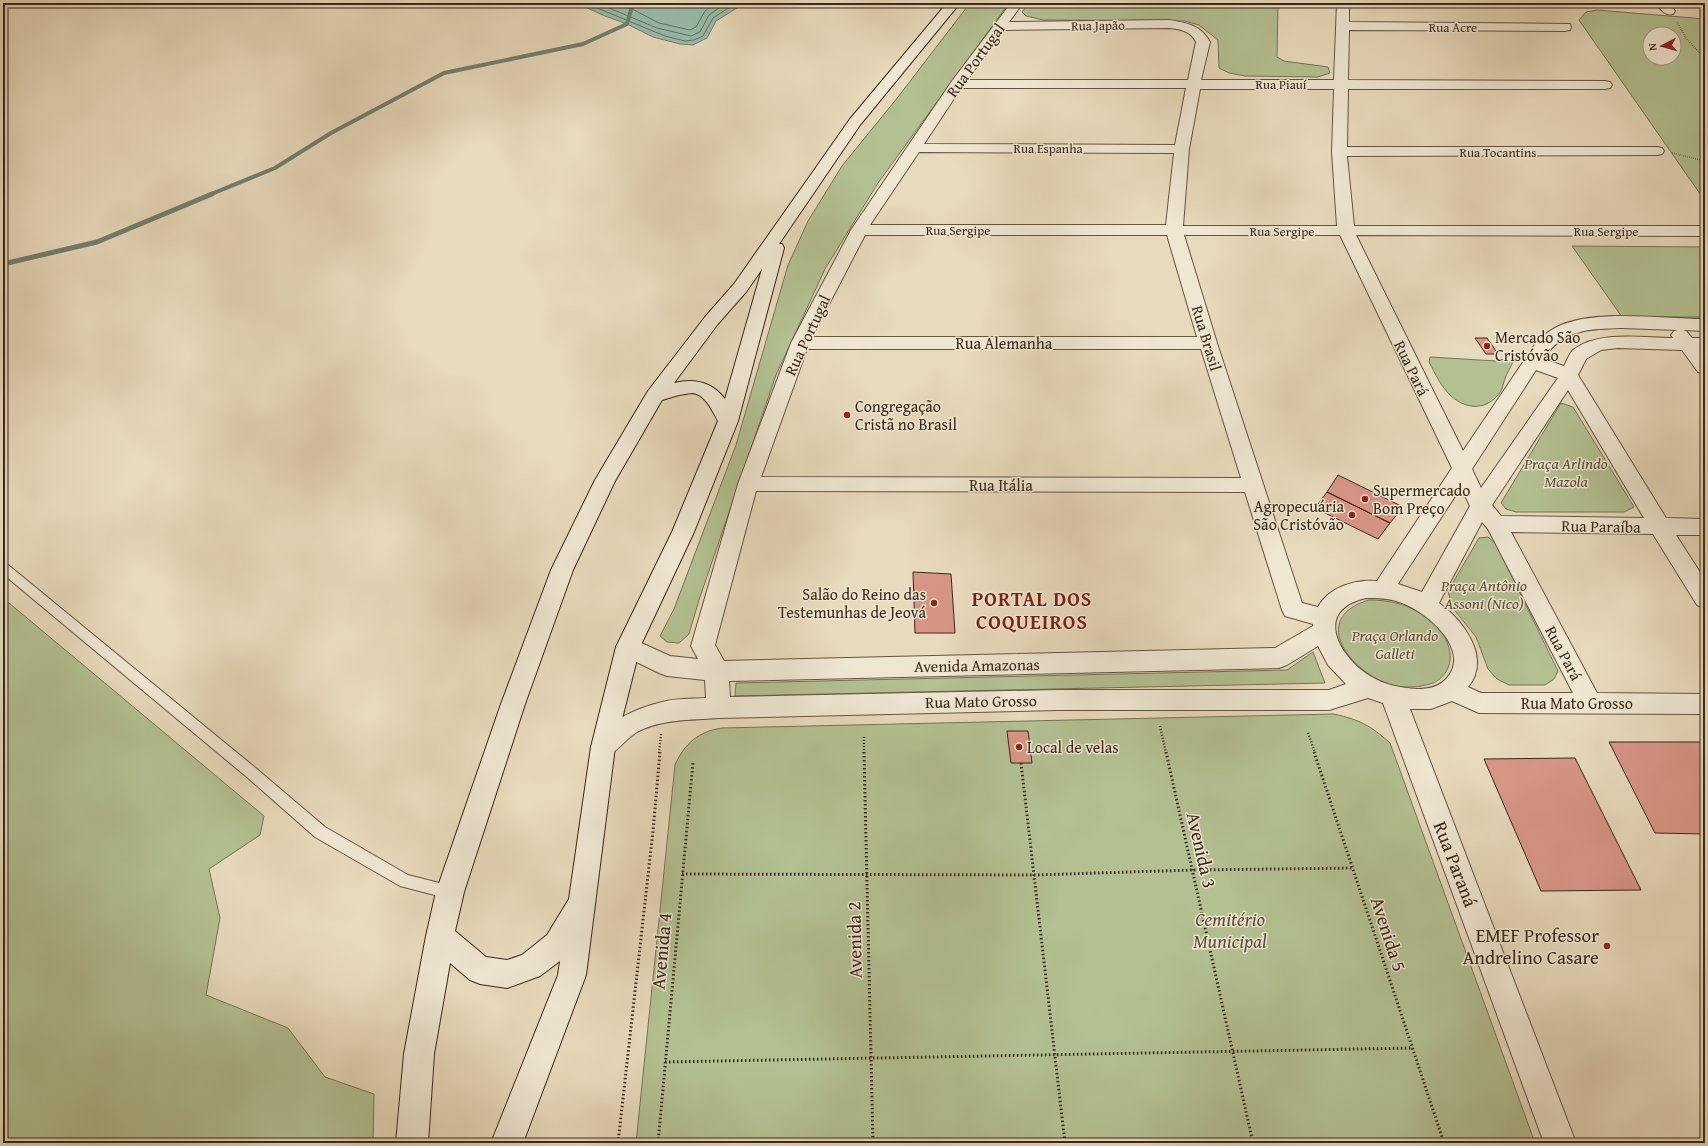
<svg xmlns="http://www.w3.org/2000/svg" width="1708" height="1146" font-family="'Gentium Book Plus',serif">
  <style>
    .green { fill: #b3c092; stroke: #767455; fill-rule: evenodd }
    .water { fill: #98bbab; stroke: #728070 }
    .lines { fill: none; stroke-linecap: round; stroke-linejoin: round }
    .shore { stroke: #687262; stroke-width: 1 }
    .stream-far1 { stroke: #728070; stroke-width: 4 }
    .stream { stroke: #728070; stroke-width: 5 }
    .building { fill: #d89687; stroke: #392818 }
    .service-casing { stroke: #655441; stroke-width: 2 }
    .minor-casing { stroke: #655441; stroke-width: 2 }
    .secondary-casing { stroke: #392818; stroke-width: 2 }
    .path-far2 { stroke: #392818; stroke-width: 1.5; stroke-dasharray: 0.5 1.5; stroke-linecap: butt }
    .path-far1 { stroke: #392818; stroke-width: 2.5; stroke-dasharray: 1 2; stroke-linecap: butt }
    .path { stroke: #392818; stroke-width: 3; stroke-dasharray: 1.5 2.5; stroke-linecap: butt }
    .service { fill: #f0e7d3; fill-rule: evenodd }
    .minor { fill: #f0e7d3; fill-rule: evenodd }
    .secondary { fill: #f0e7d3; fill-rule: evenodd }
    .poi-dot { fill: #8f2418; stroke: #f0e7d3; stroke-width: 1.5 }
    .labels { text-anchor: middle; stroke-width: 3; stroke-linejoin: round; paint-order: stroke }
    .far-street-label { font-size: 13px; fill: #392818; stroke: #f0e7d3 }
    .street-label { font-size: 16px; fill: #392818; stroke: #f0e7d3 }
    .poi-label { font-size: 16px; fill: #392818; stroke: #f0e7d3; text-anchor: start }
    .park-label { font-size: 16px; font-style: italic; fill: #584e36; stroke: #f0e7d3 }
    .near-street-label { font-size: 19px; fill: #392818; stroke: #f0e7d3 }
    .near-park-label { font-size: 19px; font-style: italic; fill: #584e36; stroke: #f0e7d3 }
    .near-poi-label { font-size: 19px; fill: #392818; stroke: #f0e7d3; text-anchor: end }
    .district-label { font-size: 20px; font-weight: bold; letter-spacing: 1px; fill: #7a1f14; stroke: #f0e7d3 }
  </style>
  <rect width="100%" height="100%" fill="#e8dabc"/>
  <filter id="stains"><feTurbulence type="fractalNoise" baseFrequency=".005" numOctaves="4"/><feColorMatrix values="0 0 0 0 .2 0 0 0 0 .09 0 0 0 0 .02 0 0 0 .5 -.17"/></filter>
  <radialGradient id="worn" r=".72"><stop offset=".6" stop-color="#630" stop-opacity="0"/><stop offset="1" stop-color="#630" stop-opacity=".3"/></radialGradient>
  <path class="green" d="M 970,3 L 1009,3 L 878,183 L 825,269 L 776,375 L 699,600 L 689,634 L 679,643 L 667,642 L 660,636 L 674,609 L 736,445 L 788,265 L 808,221 L 842,166 L 898,97 Z
    M 1029,3 L 1278,3 L 1277,57 L 1284,61 L 1328,67 L 1330,73 L 1318,77 L 1245,76 L 1229,73 L 1219,68 L 1218,40 L 1199,25 L 1185,21 L 1043,20 L 1026,16 L 1022,12 Z
    M 1597,10 L 1705,19 L 1705,201 L 1579,20 L 1586,12 ZM 1650,34 L 1674,34 L 1674,58 L 1650,58 Z
    M 1572,246 L 1705,247 L 1705,317 L 1622,317 Z
    M 1430,357 L 1513,362 C 1510,368 1507,373 1505,379 C 1503,383 1503,387 1501,391 C 1488,410 1468,411 1451,396 C 1441,387 1435,373 1429,362 Z
    M 1561,403 L 1573,407 L 1634,507 L 1624,512 L 1516,512 L 1506,509 L 1501,503 Z
    M 1488,537 L 1496,544 L 1558,671 L 1554,679 L 1545,685 L 1509,685 L 1497,679 L 1488,669 L 1476,637 L 1452,607 L 1448,591 L 1479,538 Z
    M 3,598 L 264,816 L 260,835 L 209,869 L 220,918 L 206,995 L 288,1028 L 325,1077 L 374,1094 L 373,1143 L 3,1143 Z
    M 1369,600 C 1387,600 1403,603 1418,612 C 1437,622 1457,646 1448,668 C 1445,675 1438,682 1430,684 C 1419,687 1409,688 1397,686 C 1355,678 1305,619 1369,600 Z
    M 1313,652 L 1325,683 L 735,696 L 736,683 L 1287,670 Z
    M 1334,714 C 1360,720 1370,725 1390,743 L 1535,1143 L 636,1143 L 675,765 C 684,744 699,731 722,728 Z"/>
  <path class="water" d="M 576,3 L 745,3 L 716,21 L 707,38 L 693,45 L 680,44 L 653,37 L 627,24 L 605,16 Z"/>
  <g class="lines">
    <path class="shore" d="M 585,3 L 665,36 L 685,41 L 694,40 L 703,36 L 713,18 L 736,3
      M 597,3 L 657,28 L 691,36 L 700,32 L 709,15 L 726,3
      M 612,3 L 634,10 L 659,23 L 690,30 L 696,27 L 705,11 L 715,3"/>
    <path class="stream-far1" d="M 209,195 L 275,168 L 331,133 L 444,73 L 583,44 L 627,24 L 633,3"/>
    <path class="stream" d="M 3,264 L 97,242 L 212,194"/>
  </g>
  <path class="building" d="M 1475,338 L 1487,338 L 1498,354 L 1486,354 Z
    M 1338,475 L 1403,507 L 1390,523 L 1327,492 Z
    M 1327,492 L 1390,523 L 1378,539 L 1315,508 Z
    M 913,572 L 951,574 L 955,633 L 915,633 Z
    M 1007,731 L 1028,731 L 1032,763 L 1011,763 Z
    M 1609,742 L 1705,742 L 1705,834 L 1655,833 Z
    M 1575,758 L 1641,890 L 1541,891 L 1484,759 Z"/>
  <g class="lines">
    <defs>
      <path id="service" d="M 3,562 L 7,564 L 258,770 L 325,827 L 408,875 L 455,887 L 457,892 L 455,897 L 450,899 L 400,886 L 315,837 L 248,778 L 3,574 Z"/>
      <path id="minor" d="M 1011,3 L 1023,3 L 1009,22 L 1169,20 C 1187,23 1201,25 1210,42 L 1201,80 L 1334,80 L 1337,3 L 1349,3 L 1349,22 L 1570,24 L 1571,27 L 1570,30 L 1565,31 L 1349,30 L 1348,80 L 1605,81 L 1610,82 L 1612,85 L 1610,88 L 1605,89 L 1348,89 L 1347,147 L 1657,147 L 1662,148 L 1664,151 L 1662,154 L 1657,155 L 1347,156 L 1354,226 L 1705,226 L 1705,236 L 1356,235 L 1463,451 L 1538,340 C 1545,334 1552,329 1561,325 C 1600,309 1663,319 1705,319 L 1705,331 L 1683,330 L 1686,331 L 1692,338 L 1705,338 L 1705,350 L 1701,350 L 1705,355 L 1705,374 L 1698,372 L 1682,350 L 1618,348 L 1601,350 L 1586,359 L 1578,375 L 1666,518 L 1705,519 L 1705,535 L 1676,535 L 1705,580 L 1705,608 L 1697,605 L 1653,534 L 1511,532 L 1597,693 L 1705,694 L 1705,714 L 1479,713 L 1452,701 L 1431,709 L 1410,709 L 1576,1143 L 1544,1143 L 1383,703 L 1368,698 L 1329,710 L 1058,710 L 718,718 C 691,720 661,719 637,732 C 624,740 617,753 603,758 L 594,755 L 591,747 C 602,723 637,708 662,702 C 676,698 692,699 706,698 L 705,680 L 667,676 L 659,673 L 620,654 L 616,647 L 620,640 L 628,637 L 670,656 L 698,659 L 691,646 L 738,484 L 791,343 L 851,230 L 952,81 ZM 1169,28 C 1180,29 1191,31 1196,42 L 1188,80 L 967,80 L 1004,30 ZM 961,88 L 1186,88 L 1175,145 L 924,144 ZM 1200,89 L 1334,89 L 1332,152 L 1337,226 L 1183,226 L 1189,149 ZM 919,152 L 1174,153 L 1166,225 L 870,225 ZM 865,235 L 1167,235 L 1197,337 L 812,337 ZM 1184,235 L 1340,235 L 1452,468 L 1377,581 C 1355,579 1329,587 1318,607 L 1302,603 L 1217,343 ZM 1622,328 L 1678,330 L 1674,331 L 1671,335 L 1673,338 C 1643,338 1598,330 1573,350 C 1569,354 1567,361 1564,366 L 1543,359 C 1563,329 1589,329 1622,328 ZM 807,349 L 1201,349 L 1241,478 L 761,477 ZM 1536,370 L 1558,378 L 1481,488 L 1472,469 ZM 1568,390 L 1644,518 L 1501,516 L 1492,505 ZM 1461,487 L 1470,506 L 1422,592 L 1398,584 ZM 756,491 L 1245,492 L 1282,610 L 1285,616 L 1313,624 L 1313,626 L 1275,648 L 724,661 L 715,645 ZM 1482,522 L 1488,529 L 1573,693 L 1481,693 L 1468,687 C 1492,658 1463,620 1439,603 ZM 1366,598 C 1377,598 1389,598 1399,602 C 1425,610 1472,649 1447,678 C 1439,687 1429,689 1417,689 C 1401,688 1384,685 1370,676 C 1338,656 1313,610 1366,598 ZM 1318,646 L 1328,665 L 1346,684 L 1329,690 L 1058,690 L 730,697 L 729,681 L 1279,668 L 1287,665 Z
        M 1656,3 L 1669,3 L 1675,11 L 1673,14 C 1665,16 1661,10 1656,3 Z"/>
      <path id="secondary" d="M 947,3 L 960,3 L 860,125 L 779,244 L 782,244 L 784,248 L 738,421 L 694,532 L 640,647 L 615,747 L 586,975 L 523,1143 L 491,1143 L 558,975 L 560,961 L 540,976 L 507,988 L 480,984 L 470,980 L 450,963 L 434,1054 L 428,1143 L 396,1143 L 404,1054 L 426,936 L 436,892 L 501,704 L 551,570 L 595,480 L 648,391 L 705,317 L 734,284 L 850,119 ZM 762,269 L 725,399 C 712,382 695,378 674,383 L 717,325 L 746,292 ZM 692,393 C 705,394 712,410 718,421 L 672,532 L 616,647 L 591,747 L 569,899 L 547,935 L 522,955 L 507,960 L 486,957 L 455,931 L 464,892 L 525,704 L 573,570 L 615,481 L 662,400 L 679,395 Z"/>
    </defs>
    <use href="#service" class="service-casing"/>
    <use href="#minor" class="minor-casing"/>
    <use href="#secondary" class="secondary-casing"/>
    <path class="path-far2" d="M 1677,22 L 1686,38 L 1705,59
      M 1672,153 L 1705,161"/>
    <path class="path-far1" d="M 1160,726 L 1166,753
      M 1308,733 L 1315,753
      M 864,737 L 864,753
      M 659,753 L 661,734"/>
    <path class="path" d="M 864,752 L 873,1143
      M 1166,752 L 1253,1143
      M 1314,752 L 1444,1143
      M 1021,763 L 1065,1143
      M 682,874 L 1035,875 L 1192,870 L 1353,868
      M 665,1062 L 1412,1048
      M 618,1143 L 653,831 L 660,752
      M 658,1143 L 693,762"/>
    <use href="#service" class="service"/>
    <use href="#minor" class="minor"/>
    <use href="#secondary" class="secondary"/>
  </g>
  <g class="poi-dot">
    <circle cx="1487" cy="346" r="4"/>
    <circle cx="847" cy="415" r="4"/>
    <circle cx="1365" cy="499" r="4"/>
    <circle cx="1352" cy="515" r="4"/>
    <circle cx="934" cy="603" r="4"/>
    <circle cx="1019" cy="747" r="4"/>
    <circle cx="1607" cy="946" r="4"/>
  </g>
  <g class="labels">
    <g class="far-street-label">
      <text transform="translate(1098 25) rotate(-1)" y="5">Rua Japão</text>
      <text x="1453" y="32">Rua Acre</text>
      <text x="1281" y="89">Rua Piauí</text>
      <text x="1048" y="153">Rua Espanha</text>
      <text x="1498" y="157">Rua Tocantins</text>
      <text x="958" y="235">Rua Sergipe</text>
      <text x="1282" y="236">Rua Sergipe</text>
      <text x="1606" y="236">Rua Sergipe</text>
    </g>
    <g class="street-label">
      <text transform="translate(975 60) rotate(-54)" y="6">Rua Portugal</text>
      <text transform="translate(807 335) rotate(-65)" y="6">Rua Portugal</text>
      <text transform="translate(1207 338) rotate(73)" y="6">Rua Brasil</text>
      <text x="1004" y="349">Rua Alemanha</text>
      <text transform="translate(1412 368) rotate(64)" y="6">Rua Pará</text>
      <text x="1001" y="491">Rua Itália</text>
      <text transform="translate(1601 526) rotate(1)" y="6">Rua Paraíba</text>
      <text transform="translate(1564 653) rotate(62)" y="6">Rua Pará</text>
      <text transform="translate(977 665) rotate(-1)" y="6">Avenida Amazonas</text>
      <text transform="translate(981 701) rotate(-1)" y="6">Rua Mato Grosso</text>
      <text x="1577" y="709">Rua Mato Grosso</text>
    </g>
    <g class="poi-label">
      <text x="1495" y="343">Mercado São<tspan x="1495" dy="18">Cristóvão</tspan></text>
      <text x="855" y="412">Congregação<tspan x="855" dy="18">Cristã no Brasil</tspan></text>
      <text x="1373" y="496">Supermercado<tspan x="1373" dy="18">Bom Preço</tspan></text>
      <text x="1344" y="512" text-anchor="end">Agropecuária<tspan x="1344" dy="18">São Cristóvão</tspan></text>
      <text x="926" y="600" text-anchor="end">Salão do Reino das<tspan x="926" dy="18">Testemunhas de Jeová</tspan></text>
      <text x="1027" y="753">Local de velas</text>
    </g>
    <g class="park-label">
      <text x="1566" y="469">Praça Arlindo<tspan x="1566" dy="18">Mazola</tspan></text>
      <text x="1484" y="591">Praça Antônio<tspan x="1484" dy="18">Assoni (Nico)</tspan></text>
      <text x="1395" y="641">Praça Orlando<tspan x="1395" dy="18">Galleti</tspan></text>
    </g>
    <g class="near-street-label">
      <text transform="translate(1202 850) rotate(77)" y="7">Avenida 3</text>
      <text transform="translate(1456 864) rotate(69)" y="7">Rua Paraná</text>
      <text transform="translate(1389 934) rotate(72)" y="7">Avenida 5</text>
      <text transform="translate(854 940) rotate(-91)" y="7">Avenida 2</text>
      <text transform="translate(661 951) rotate(-85)" y="7">Avenida 4</text>
    </g>
    <g class="near-park-label">
      <text x="1230" y="926">Cemitério<tspan x="1230" dy="22">Municipal</tspan></text>
    </g>
    <g class="near-poi-label">
      <text x="1599" y="942">EMEF Professor<tspan x="1599" dy="22">Andrelino Casare</tspan></text>
    </g>
    <g class="district-label">
      <text x="1032" y="606">PORTAL DOS<tspan x="1032" dy="23">COQUEIROS</tspan></text>
    </g>
  </g>
  <rect width="1708" height="1146" fill="none" stroke="#e8dabc" stroke-width="16"/>
  <rect x="4" y="4" width="1700" height="1138" fill="none" stroke="#392818" stroke-width="2"/>
  <rect x="8" y="8" width="1692" height="1130" fill="none" stroke="#392818"/>
  <g transform="translate(1662 46) rotate(264)"><circle r="19" fill="#f0e7d3" stroke="#a79b88"/>
  <path d="M0-3L7 15L0 10L-7 15Z" fill="#8f2418"/>
  <text y="-6" font-size="11" font-weight="bold" text-anchor="middle" fill="#392818">N</text>
  </g>
  <rect width="100%" height="100%" filter="url(#stains)"/>
  <rect width="100%" height="100%" fill="url(#worn)"/>
</svg>
